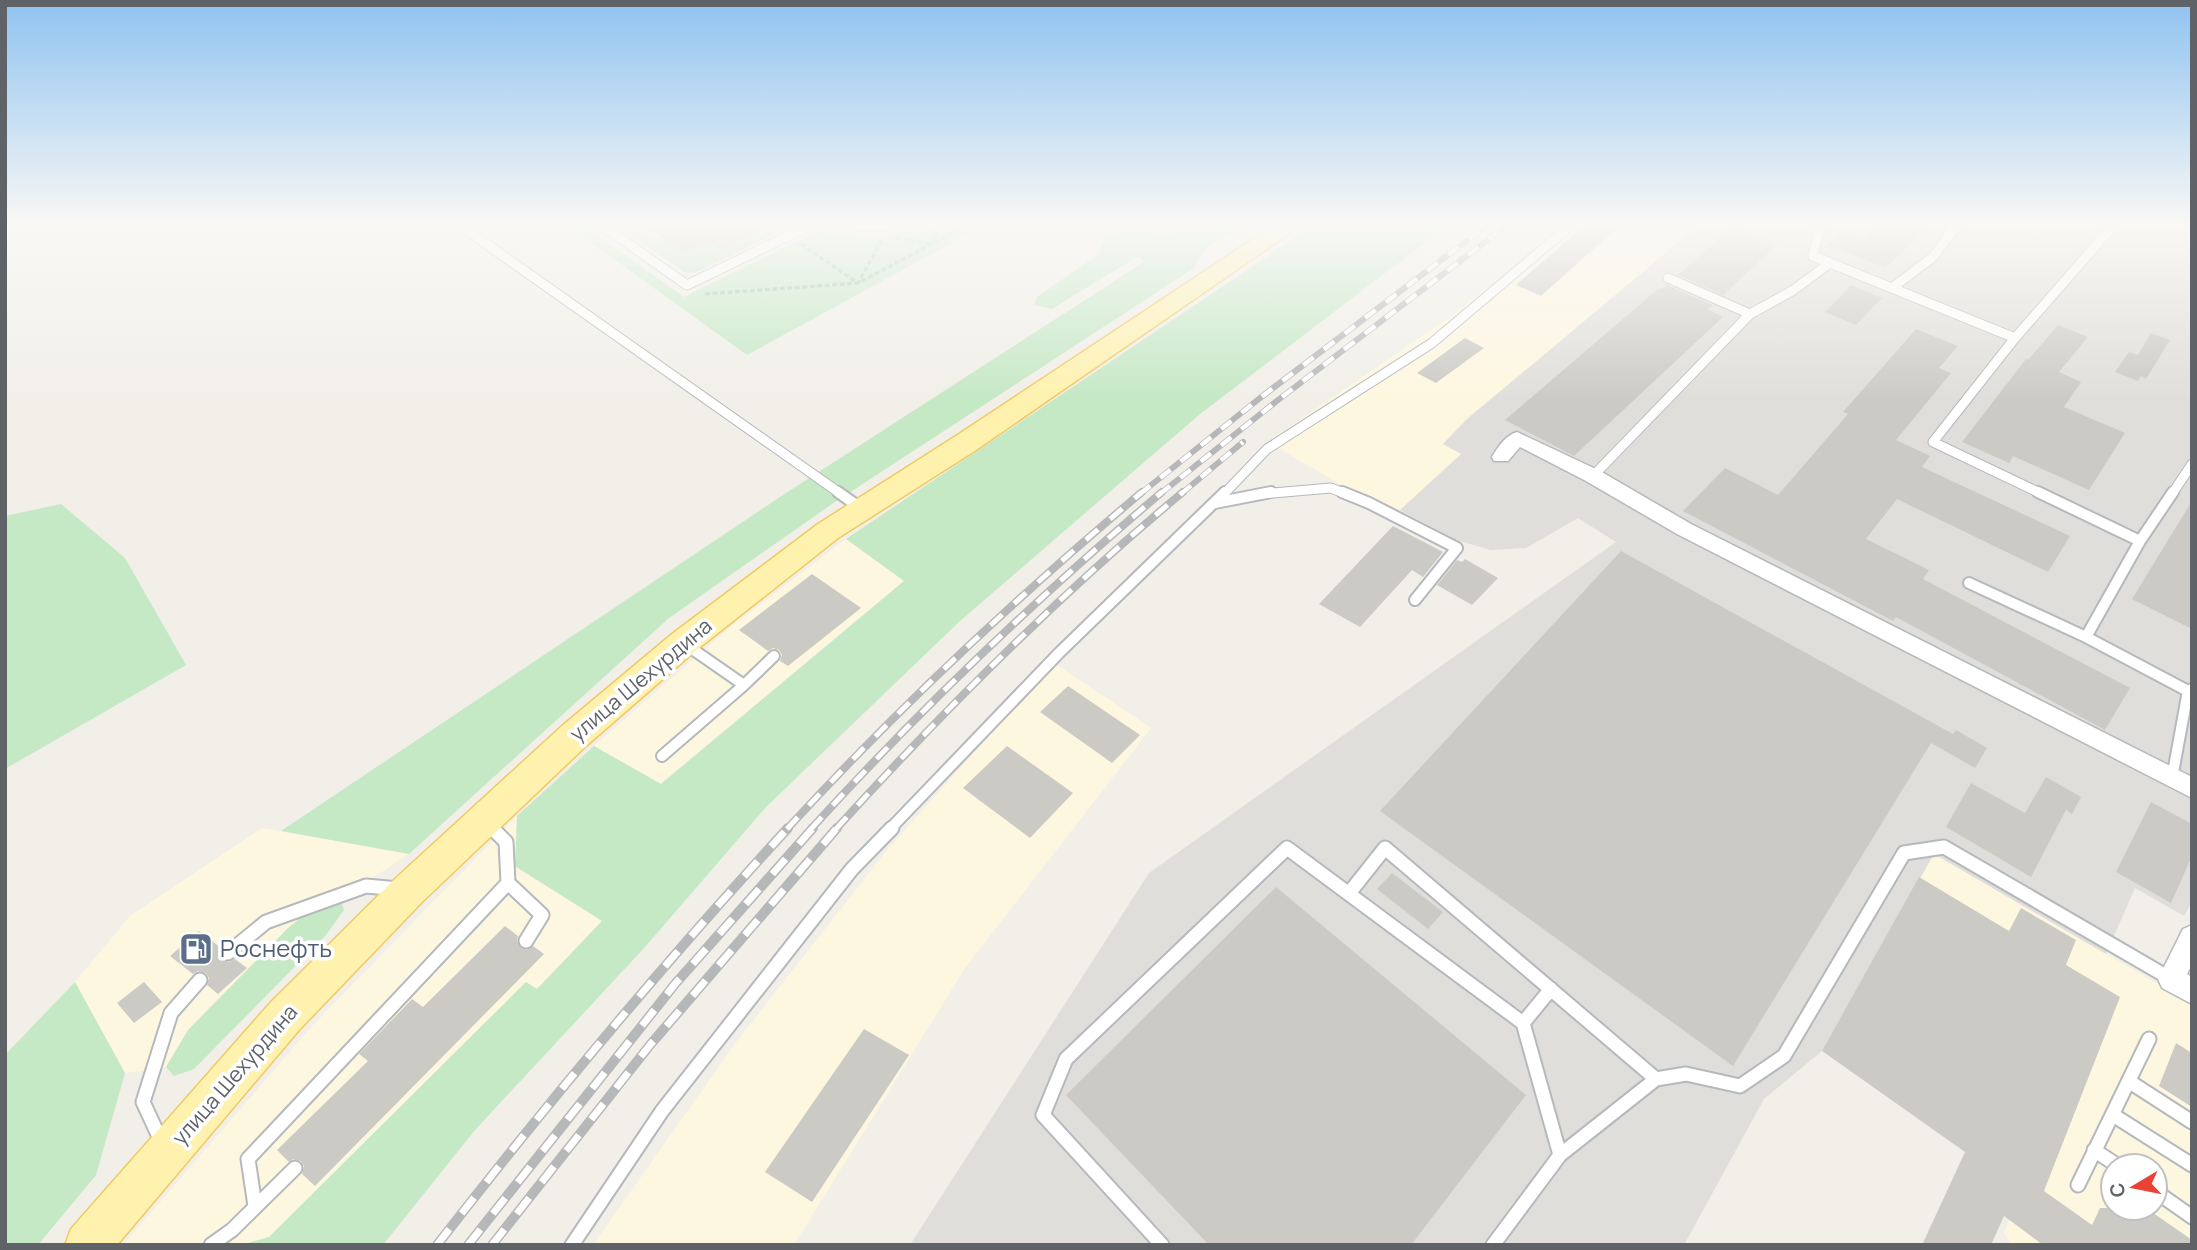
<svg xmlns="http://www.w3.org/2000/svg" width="2197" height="1250" font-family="Manrope,sans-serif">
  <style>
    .commercial { fill: #fef7e0; fill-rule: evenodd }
    .industrial { fill: #e0deda }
    .green { fill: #c5e8c5 }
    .building { fill: #cccac5 }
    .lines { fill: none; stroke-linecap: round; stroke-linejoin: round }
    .lane-far2-casing { stroke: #b5b8bc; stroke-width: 11 }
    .lane-far1-casing { stroke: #b5b8bc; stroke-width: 14 }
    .lane-casing { stroke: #b5b8bc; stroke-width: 17 }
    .street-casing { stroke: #b5b8bc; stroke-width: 3 }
    .primary-casing { stroke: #f2c960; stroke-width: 3 }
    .path { stroke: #9cc7a9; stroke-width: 3.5; stroke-dasharray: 5 2.5; stroke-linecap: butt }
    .lane-far2 { stroke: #fff; stroke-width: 9 }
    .lane-far1 { stroke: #fff; stroke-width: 10 }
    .lane { stroke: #fff; stroke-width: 13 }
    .street { fill: #fff; fill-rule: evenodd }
    .primary { fill: #fff2af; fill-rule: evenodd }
    .rail-far2-casing { stroke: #b6b7b8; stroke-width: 6 }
    .rail-far1-casing { stroke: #b6b7b8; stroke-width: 8 }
    .rail-casing { stroke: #b6b7b8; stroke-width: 10 }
    .rail-far2 { stroke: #fff; stroke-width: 4.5; stroke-dasharray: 13; stroke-linecap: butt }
    .rail-far1 { stroke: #fff; stroke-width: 5; stroke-dasharray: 16; stroke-linecap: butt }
    .rail { stroke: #fff; stroke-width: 7; stroke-dasharray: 20; stroke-linecap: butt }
    .labels { text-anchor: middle; stroke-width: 7; stroke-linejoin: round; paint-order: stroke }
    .street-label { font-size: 21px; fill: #5f6368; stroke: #fff }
    .near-service-label { font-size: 24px; fill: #4e5e75; stroke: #fff; text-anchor: start }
  </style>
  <rect width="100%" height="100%" fill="#f1efe8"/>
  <path class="commercial" d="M 1563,226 L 1698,226 L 1467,419 L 1443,444 L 1462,454 L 1400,510 L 1338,483 L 1268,442 L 1457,312 Z
    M 846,539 L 905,580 L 660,784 L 594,746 L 729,628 Z
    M 1054,663 L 1151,728 L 965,968 L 794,1245 L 593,1245 L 734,1045 L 888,849 Z
    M 517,816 L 515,867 L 602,921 L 537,989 L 525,983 L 269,1237 L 241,1245 L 123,1245 L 313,1025 Z
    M 262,828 L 409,854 L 340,899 L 166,1067 L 125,1073 L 75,982 L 130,916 Z
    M 1934,853 L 2192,1004 L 2192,1245 L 2012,1245 L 2004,1233 L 2022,1192 L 1822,1051 ZM 2113,1166 L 2155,1166 L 2155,1208 L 2113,1208 Z"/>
  <path class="industrial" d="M 1698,226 L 2192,226 L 2192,902 L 2184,916 L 2135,888 L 2106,954 L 1934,854 L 1822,1051 L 1764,1099 L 1684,1245 L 910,1245 L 1149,873 L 1616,542 L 1578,518 L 1526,548 L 1491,550 L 1456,540 L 1400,510 L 1461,454 L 1443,444 L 1467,419 Z"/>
  <path class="green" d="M 568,226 L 584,226 L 684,297 L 818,231 L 881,238 L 914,226 L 983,226 L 747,355 Z
    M 618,226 L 636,226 L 656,239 L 661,237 L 684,253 L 708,241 L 722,250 L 757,232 L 761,235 L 769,231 L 766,229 L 791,226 L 695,273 L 684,272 Z
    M 1140,226 L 1150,226 L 1160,236 L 1192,226 L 1257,226 C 1226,240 1212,233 1194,268 L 832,504 L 669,618 L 409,854 L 281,831 L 783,495 L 1144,262 L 1138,256 L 1052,309 L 1034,305 L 1037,297 L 1099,254 L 1104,236 Z
    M 1313,226 L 1447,226 L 1200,414 L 960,621 L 766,807 L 645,947 L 475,1130 L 383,1245 L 241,1245 L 269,1237 L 526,982 L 537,989 L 602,921 L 515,866 L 517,816 L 594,746 L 661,784 L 904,581 L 846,539 Z
    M 61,504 L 125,558 L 186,665 L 5,769 L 5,516 Z
    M 340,899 L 344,910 L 326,935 L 194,1069 L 174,1076 L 166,1067 L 188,1030 L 288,928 L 319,902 Z
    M 75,982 L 125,1073 L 96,1175 L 38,1245 L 5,1245 L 5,1055 Z"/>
  <path class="building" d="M 644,226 L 770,226 L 721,250 L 708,241 L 684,253 Z
    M 1584,226 L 1619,226 L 1541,296 L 1516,285 Z
    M 1877,226 L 1927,226 L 1886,268 L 1828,245 L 1842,232 L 1863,240 Z
    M 1732,228 L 1776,246 L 1723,295 L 1678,275 Z
    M 1667,285 L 1712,305 L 1707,309 L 1723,317 L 1574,456 L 1505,420 L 1659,288 L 1662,289 Z
    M 1851,285 L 1882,298 L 1856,325 L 1825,312 Z
    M 2058,325 L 2088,337 L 2059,372 L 2081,382 L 2064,407 L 2125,433 L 2089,490 L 2013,456 L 2009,463 L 1962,442 L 2026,359 L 2028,360 Z
    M 1916,329 L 1958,346 L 1939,368 L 1951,373 L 1896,440 L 1930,456 L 1922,467 L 2070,536 L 2048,572 L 1897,499 L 1866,539 L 1929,570 L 1923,579 L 2130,688 L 2105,730 L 1896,617 L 1893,621 L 1683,511 L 1725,468 L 1778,495 L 1848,414 L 1843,412 Z
    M 2151,333 L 2170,340 L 2146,379 L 2141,376 L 2138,381 L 2115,372 L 2129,352 L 2138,355 Z
    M 1465,338 L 1484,348 L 1436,383 L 1417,373 Z
    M 2192,501 L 2192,629 L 2132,599 Z
    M 1393,526 L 1443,552 L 1423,577 L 1412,570 L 1360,627 L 1319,604 Z
    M 1621,551 L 1953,734 L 1956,730 L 1987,748 L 1975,768 L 1931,743 L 1733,1066 L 1380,811 Z
    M 1465,559 L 1498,578 L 1472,605 L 1437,585 L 1457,560 L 1462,562 Z
    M 812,574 L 861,608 L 788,666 L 780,661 L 782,655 L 779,650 L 773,648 L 768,651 L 739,630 Z
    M 1068,686 L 1140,735 L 1112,763 L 1040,712 Z
    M 1007,746 L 1073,793 L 1030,838 L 963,788 Z
    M 2046,777 L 2081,797 L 2072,814 L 2066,810 L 2031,877 L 1946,827 L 1971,783 L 2025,813 Z
    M 2151,802 L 2192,824 L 2192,856 L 2171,903 L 2116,872 Z
    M 1392,873 L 1443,912 L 1428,929 L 1377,889 Z
    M 1919,877 L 2009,931 L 2021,908 L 2076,940 L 2066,965 L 2120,997 L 2044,1191 L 2092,1225 L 2100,1208 L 2146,1208 L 2192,1240 L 2192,1245 L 2043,1245 L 2004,1216 L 1991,1245 L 1922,1245 L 1965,1152 L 1822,1051 Z
    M 1276,887 L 1526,1095 L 1411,1245 L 1209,1245 L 1066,1095 Z
    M 505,926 L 518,936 L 517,941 L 521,948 L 526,950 L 533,946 L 544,954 L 315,1186 L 302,1174 L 304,1166 L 301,1161 L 293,1159 L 289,1162 L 277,1150 L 368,1061 L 359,1054 L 412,999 L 423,1007 Z
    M 199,931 L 221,948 L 219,954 L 221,959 L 229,962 L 235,959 L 247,968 L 218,994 L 207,985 L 209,978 L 206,973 L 198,971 L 193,974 L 170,956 Z
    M 144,982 L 162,1002 L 134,1023 L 117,1003 Z
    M 864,1029 L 909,1055 L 812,1202 L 765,1172 Z
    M 2176,1043 L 2192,1053 L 2192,1107 L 2159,1086 Z"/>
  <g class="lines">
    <defs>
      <path id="lane-far2" d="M 461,226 L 841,494
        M 603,226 L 687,285 L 809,226
        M 858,226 L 888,226
        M 1820,226 L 1813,256 L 2015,338 L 1933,442 L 2042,494
        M 1668,278 L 1750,314
        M 1892,288 L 1933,257 L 1956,226
        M 2015,338 L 2113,226
        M 1593,476 L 1750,314 L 1792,291 L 1830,263
        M 1224,494 L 1267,449 L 1432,343 L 1570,226
        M 1262,494 L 1331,488 L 1346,494
        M 2172,494 L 2192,464"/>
      <path id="lane-far1" d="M 838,492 L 862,509
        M 1342,492 L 1369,503 L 1457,548 L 1415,600
        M 2038,492 L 2140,541 L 2086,637 L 2188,691
        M 1215,503 L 1271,492
        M 2140,541 L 2173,492
        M 1969,583 L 2086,637
        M 744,685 L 774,656
        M 662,756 L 744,685 L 685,644
        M 2172,778 L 2188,691 L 2192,689
        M 488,823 L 494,829
        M 890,829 L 1059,653 L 1225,492"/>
      <path id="lane" d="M 508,883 L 542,915 L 526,941
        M 1350,892 L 1385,848 L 1656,1079
        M 228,953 L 266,922 L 366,886 L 399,889
        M 1523,1023 L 1551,989
        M 2130,1082 L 2192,1122
        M 2113,1115 L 2192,1165
        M 162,1143 L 143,1102 L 171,1013 L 200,980
        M 2094,1150 L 2118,1166
        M 2078,1185 L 2149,1039
        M 2155,1191 L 2192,1217
        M 255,1206 L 248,1159 L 508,883 L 506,842 L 492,828
        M 211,1245 L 232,1230 L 295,1168
        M 572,1245 L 662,1111 L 852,869 L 892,828
        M 1162,1245 L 1043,1115 L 1066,1059 L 1287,848 L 1523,1023 L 1560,1155
        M 1493,1245 L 1560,1155 L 1656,1079 L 1686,1074 L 1740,1086 L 1784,1056 L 1904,853 L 1944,847 L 2171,979"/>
      <path id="street" d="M 1517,432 L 1600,471 L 1691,524 L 2192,777 L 2192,798 L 1677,534 L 1586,481 L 1520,447 L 1508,461 L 1494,461 L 1492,457 C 1497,448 1506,435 1517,432 Z
        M 2192,925 L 2192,964 L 2187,974 L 2192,977 L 2192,1004 L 2162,988 L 2158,979 L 2183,929 Z"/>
      <path id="primary" d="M 1273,226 L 1300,226 L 976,450 L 838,538 L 694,652 L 586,746 L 422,902 L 299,1030 L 117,1245 L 65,1245 L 71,1229 L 271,1002 L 396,878 L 562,726 L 672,634 L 818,524 L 956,436 Z"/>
    </defs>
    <use href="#lane-far2" class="lane-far2-casing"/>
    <use href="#lane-far1" class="lane-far1-casing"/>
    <use href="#lane" class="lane-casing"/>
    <use href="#street" class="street-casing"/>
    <use href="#primary" class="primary-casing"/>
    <path class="path" d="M 896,238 L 932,244
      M 933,243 L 938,226
      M 801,244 L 858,283 L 882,240
      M 705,294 L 858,283 L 966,226"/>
    <use href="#lane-far2" class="lane-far2"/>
    <use href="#lane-far1" class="lane-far1"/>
    <use href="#lane" class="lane"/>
    <use href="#street" class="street"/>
    <use href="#primary" class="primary"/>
    <defs>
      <path id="rail-far2" d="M 1140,494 L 1260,398 L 1486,226
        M 1160,494 L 1278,400 L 1506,226
        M 1181,494 L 1243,442"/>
      <path id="rail-far1" d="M 787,829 C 897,709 1017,597 1142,492
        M 811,829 C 920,709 1038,597 1162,492
        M 836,829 C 944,710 1059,595 1183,492"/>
      <path id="rail" d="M 437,1245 C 549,1101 665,962 788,828
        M 468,1245 L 675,984 L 813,828
        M 492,1245 L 650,1045 L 837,828"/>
    </defs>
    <use href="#rail-far2" class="rail-far2-casing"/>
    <use href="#rail-far1" class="rail-far1-casing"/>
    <use href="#rail" class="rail-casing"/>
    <use href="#rail-far2" class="rail-far2"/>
    <use href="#rail-far1" class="rail-far1"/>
    <use href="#rail" class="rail"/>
  </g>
  <linearGradient id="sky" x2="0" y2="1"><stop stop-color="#8fc3f1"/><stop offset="0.56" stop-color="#f9f8f5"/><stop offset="1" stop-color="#f9f8f5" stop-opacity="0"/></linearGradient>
  <rect width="2197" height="401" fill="url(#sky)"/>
  <defs>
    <symbol id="fuel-square" viewBox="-11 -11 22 22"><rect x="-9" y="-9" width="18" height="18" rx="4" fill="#5c6f8a" stroke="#fff"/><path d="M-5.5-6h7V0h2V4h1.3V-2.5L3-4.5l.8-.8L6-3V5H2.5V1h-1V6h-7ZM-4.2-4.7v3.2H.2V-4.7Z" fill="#fff"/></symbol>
  </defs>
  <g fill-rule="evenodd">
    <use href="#fuel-square" x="177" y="930" width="38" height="38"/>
  </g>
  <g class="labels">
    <g class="street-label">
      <text transform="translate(641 680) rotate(-40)" y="7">улица Шехурдина</text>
      <text transform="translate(235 1075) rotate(-49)" y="7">улица Шехурдина</text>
    </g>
    <g class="near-service-label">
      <text x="220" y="957">Роснефть</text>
    </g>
  </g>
  <rect width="2197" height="1250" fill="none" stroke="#5f6368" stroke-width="14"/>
  <g transform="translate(2134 1187) rotate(260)"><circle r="33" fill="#ffffff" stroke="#bfc1c3" stroke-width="2"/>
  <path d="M0-5L12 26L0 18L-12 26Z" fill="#ea4335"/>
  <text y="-10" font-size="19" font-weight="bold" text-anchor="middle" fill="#5f6368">С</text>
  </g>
</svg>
